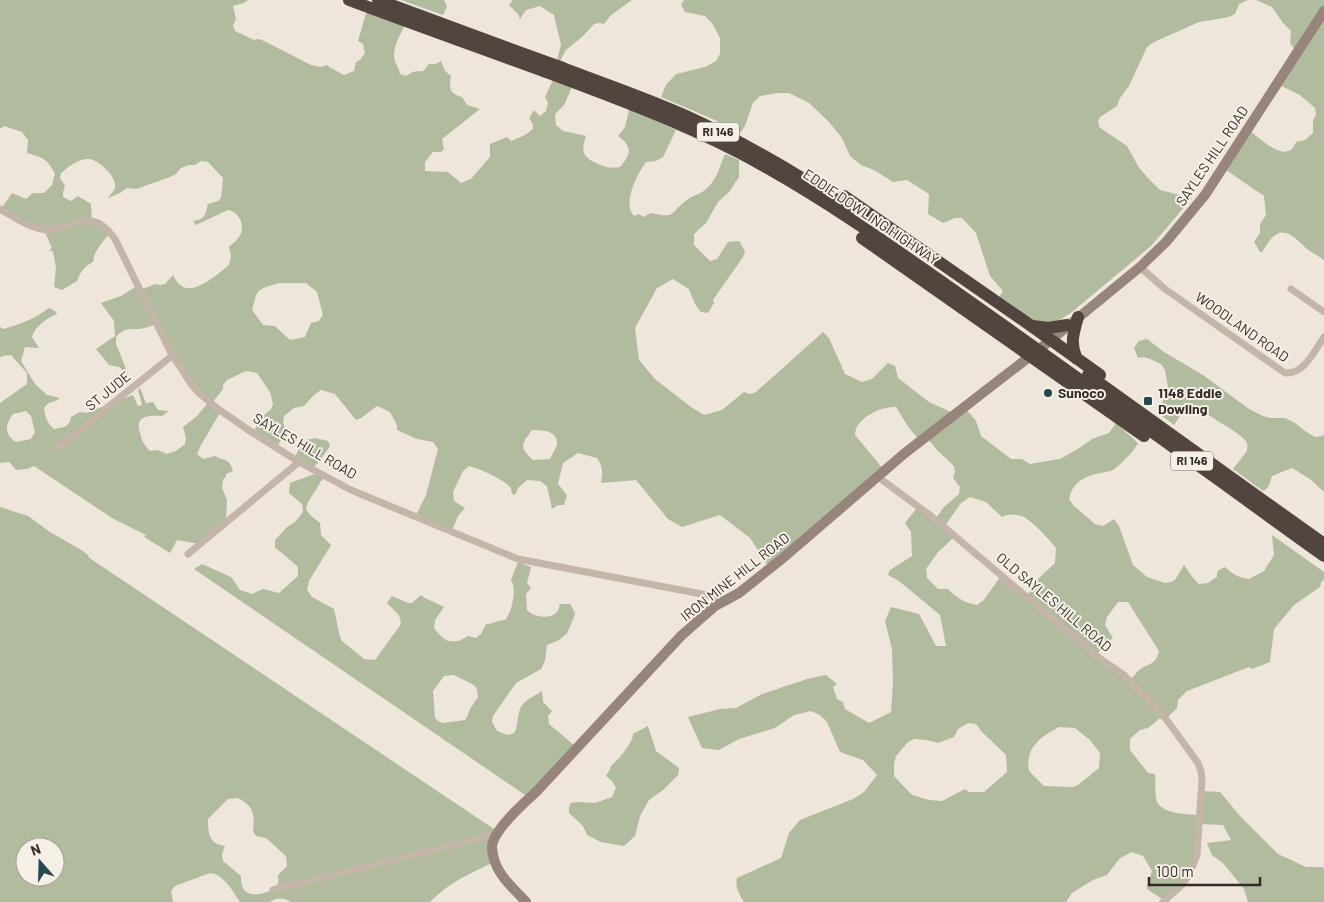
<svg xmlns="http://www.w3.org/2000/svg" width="1324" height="902" font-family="Barlow,sans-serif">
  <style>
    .green { fill: #b1bb9d; fill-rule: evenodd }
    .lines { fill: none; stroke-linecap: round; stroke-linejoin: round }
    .street { stroke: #c4b5a9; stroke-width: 7 }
    .secondary { stroke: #97857b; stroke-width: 10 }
    .highway { stroke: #524540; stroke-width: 12 }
    .poi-dot { fill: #234b4e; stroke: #f6efe7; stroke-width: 2 }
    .labels { text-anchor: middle; stroke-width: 4; stroke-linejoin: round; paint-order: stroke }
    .shield { fill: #f6efe7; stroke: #6d6661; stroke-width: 1 }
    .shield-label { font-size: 12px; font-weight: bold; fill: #322b28 }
    .street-label { font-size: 14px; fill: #322b28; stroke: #f6efe7 }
    .poi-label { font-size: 14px; font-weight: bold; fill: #322b28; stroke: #f6efe7; text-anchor: start }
  </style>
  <rect width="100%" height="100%" fill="#eee5db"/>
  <path class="green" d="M 0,0 L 248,0 L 244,3 L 233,6 L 236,19 L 233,25 L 235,31 L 254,40 L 259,39 L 264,41 L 311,65 L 320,67 L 328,65 L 329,67 L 344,75 L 354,71 L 356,62 L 360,60 L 365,53 L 363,44 L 358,41 L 367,10 L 405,25 C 400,35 391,50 395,62 C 397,66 399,69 400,74 L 406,76 C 408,75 410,73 413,72 C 422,69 421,76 429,64 L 436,64 L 441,61 L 445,71 L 451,76 C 449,88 449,94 462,97 L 467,105 L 480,109 L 442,139 L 444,149 L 441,152 L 433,152 L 425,162 L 425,171 L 448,172 L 461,183 L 471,179 L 490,157 L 490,144 L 507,137 L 511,141 L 525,135 L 533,129 L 533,125 L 529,118 L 534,110 L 540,116 L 546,111 L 548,103 L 545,97 L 553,80 L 572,87 L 564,105 L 555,114 L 556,125 L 563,131 L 586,136 C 581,150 582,157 596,163 C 605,167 610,169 620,167 C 631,154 633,147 618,136 L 625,127 L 629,110 L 631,109 L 676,130 L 663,157 L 656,161 L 646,162 C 637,174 622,204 634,216 L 639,214 L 643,217 L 651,213 C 677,219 669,213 687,200 C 693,195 702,194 707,188 C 717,180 720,165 725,154 L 739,160 L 739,177 L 729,192 L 718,202 L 706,223 L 694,234 L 694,245 L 710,261 L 717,259 L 728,242 L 739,241 L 745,251 L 743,257 L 713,300 L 714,303 L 708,313 L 701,312 L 695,304 L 689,289 L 673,279 L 657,288 L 635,328 L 639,360 L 655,379 L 691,407 L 704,415 L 722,410 L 744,392 L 750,394 L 756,392 L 823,332 L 829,338 L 845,374 L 862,382 L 872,379 L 888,363 L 895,366 L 898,378 L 929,402 L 953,413 L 966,409 L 976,421 L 981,436 L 1011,459 L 1022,459 L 1030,464 L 1060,459 L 1081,447 L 1092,439 L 1109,433 L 1116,423 L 1138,443 C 1134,451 1119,467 1111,471 C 1108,472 1103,472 1100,473 C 1083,477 1073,482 1069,499 L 1073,505 L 1095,524 L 1103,526 L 1114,519 L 1119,526 L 1133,565 L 1147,577 L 1165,583 L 1171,582 L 1175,580 L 1184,565 L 1193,578 L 1199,584 L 1208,583 L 1217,577 C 1216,571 1220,569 1225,567 C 1232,574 1239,578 1249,579 L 1264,571 L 1274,555 L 1272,535 L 1324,572 L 1324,579 L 1321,583 L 1320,587 L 1294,605 L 1274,629 L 1270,662 L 1252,669 L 1249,667 L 1187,691 L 1178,700 L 1177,708 L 1165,720 L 1160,718 L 1148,728 L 1140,730 L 1130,739 L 1130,750 L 1148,773 L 1155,774 C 1156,782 1154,794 1157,802 C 1163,814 1186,814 1198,815 L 1201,791 L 1220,792 L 1240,816 L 1278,854 L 1306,867 L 1323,867 L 1324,870 L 1324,902 L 1248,902 L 1244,889 L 1223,863 L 1212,855 L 1207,843 L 1231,840 L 1223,825 L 1199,824 L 1196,850 L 1191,871 L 1165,901 L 1147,889 L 1147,887 L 1152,871 L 1143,856 L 1132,852 L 1120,858 L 1107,875 L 1093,880 L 1072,893 L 1066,902 L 744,902 C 739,894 735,887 737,878 L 781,858 L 789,833 L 800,820 L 853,799 L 864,792 L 877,775 L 863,760 L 840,752 L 827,722 L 820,715 L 811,711 L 794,715 L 775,728 L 739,739 L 719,750 L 702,748 L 688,717 L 720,709 L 736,708 L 762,694 L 807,679 L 826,675 L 837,684 L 833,687 L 837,699 L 843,702 L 845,709 L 869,723 L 891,712 L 893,684 L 892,649 L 885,621 L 891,607 L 919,614 L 936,646 L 946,646 L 940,615 L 899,581 L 888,575 L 890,570 L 912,556 L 911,532 L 905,523 L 917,508 L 935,520 L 943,508 L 959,494 L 960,487 L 953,478 L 955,472 L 954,466 L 938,451 L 927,438 L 920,441 L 909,428 L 896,407 C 883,406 863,415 857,427 C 856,427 855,434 855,435 L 884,470 L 769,567 L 750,538 L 720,515 L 682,527 L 668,519 L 636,480 L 601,483 C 603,473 603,467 597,458 L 578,453 L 563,463 L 558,484 L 567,495 L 564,505 L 558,505 L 552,509 L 547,486 L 540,481 L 527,480 L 518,488 L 515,495 L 512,494 C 512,491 511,489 510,487 C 505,480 478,468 469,466 L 463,471 L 453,492 L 454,501 L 465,508 L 458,516 L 451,533 L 416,515 L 426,495 L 438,449 L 433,442 L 417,439 L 397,430 L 397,425 L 390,412 L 377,406 L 361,418 L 356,420 L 335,394 L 321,390 L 314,395 L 304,406 L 294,408 L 284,416 L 283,422 L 286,431 L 277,447 L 253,432 L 263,416 L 271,409 L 273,404 L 270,392 L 257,373 L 246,371 L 227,380 L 223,385 L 223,389 L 212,403 L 221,411 L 201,445 L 197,454 L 203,459 L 215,456 C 225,462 229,457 233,471 L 226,474 L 226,477 L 223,480 L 222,488 L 227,500 L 226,521 L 199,544 L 177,540 L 170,553 L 144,537 L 146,535 L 112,518 L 34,466 L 27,469 L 16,470 L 9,462 L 0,463 L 0,403 L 27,384 L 27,373 L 11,355 L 2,356 L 0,358 L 0,327 L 4,329 C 20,324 35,319 49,308 L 55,311 L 57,314 C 47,318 35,326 32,337 L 39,348 L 25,347 L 21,361 L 35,384 L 47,395 L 60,398 C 53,404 51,399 44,408 C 45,417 47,423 54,429 C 64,427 69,428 71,417 L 80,412 L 86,413 L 133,395 L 138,406 L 142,405 L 138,390 L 140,388 L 146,403 L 153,402 L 158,410 L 169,411 L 162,416 C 149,415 134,415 140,433 C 142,441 144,445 150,451 L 158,450 L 167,454 L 176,451 L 185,444 L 186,438 L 183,427 L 197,416 L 207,404 L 198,391 L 157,324 C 151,326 145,328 140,329 C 128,329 124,328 116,337 L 116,344 L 129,376 L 119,367 L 109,365 L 96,349 L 115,336 L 114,321 L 101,303 L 121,296 L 138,285 L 142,289 L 156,284 L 160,285 L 165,284 L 173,275 C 176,281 180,287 187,288 C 198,291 221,272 229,265 L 231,255 L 229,247 C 233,243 238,240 240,235 C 246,225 238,211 228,210 L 196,225 L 193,221 C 206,219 205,215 208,204 L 218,201 L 221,198 L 223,178 L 208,162 L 201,161 L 195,165 L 189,165 L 181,168 L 176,174 L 170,177 L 136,189 L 127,188 L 120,193 L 108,198 C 110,195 114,191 115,188 C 118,177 98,159 88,159 C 78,159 68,167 61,173 L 60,178 L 65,186 L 63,192 L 63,197 L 71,201 L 78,196 L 91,204 L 92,221 L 109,234 C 102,243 94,251 93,262 C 85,266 80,272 77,281 L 62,290 L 54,287 L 56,268 L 53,251 L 49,251 L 52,248 L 45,232 L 1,209 L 12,193 L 26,199 L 33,193 L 44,193 L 52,185 L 55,174 C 48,159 42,157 27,153 L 28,140 L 22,132 L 4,126 L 0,129 ZM 279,283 L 306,283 L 317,292 L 323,315 L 319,321 L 311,323 L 305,337 L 290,340 L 275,326 L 263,325 L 252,310 C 258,287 257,290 279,283 ZM 26,411 L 31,416 L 35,432 L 31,439 L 16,442 C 4,434 5,425 13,414 ZM 532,430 C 541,430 558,430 557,444 C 556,449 552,454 550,459 L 533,460 C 519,447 521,445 532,430 ZM 970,497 L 986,502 L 1002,517 C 1007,514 1015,514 1021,516 C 1030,518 1050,540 1056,548 L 1055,563 L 1038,579 L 1036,585 L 1027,595 L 1000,577 L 984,600 L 977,605 C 965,603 957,598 948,589 L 938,589 L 927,578 L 926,569 L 938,552 L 953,538 L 944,527 L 961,503 ZM 1118,602 L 1128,602 L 1159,651 C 1156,666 1147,663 1138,671 C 1135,674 1132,678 1129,681 L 1097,654 L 1109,641 L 1113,638 L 1105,625 L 1107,617 ZM 968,723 L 976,724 L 981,731 L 1006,755 L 1007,772 L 984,792 L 969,792 L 965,789 L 942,801 L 929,800 L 912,795 L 894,776 L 894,764 L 896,756 L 908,742 L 914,739 L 927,740 L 938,743 L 954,737 L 958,729 ZM 1059,727 L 1075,728 L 1090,740 L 1100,753 L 1099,768 L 1078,785 L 1073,787 L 1044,786 L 1029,771 C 1025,748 1040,737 1059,727 Z
    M 401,0 L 444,0 L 447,6 L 443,15 Z
    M 513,0 L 632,0 L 610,16 L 604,24 L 600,23 L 594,24 L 583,36 L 566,50 L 560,61 L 557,60 L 561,45 L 554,15 L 540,6 L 526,10 L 520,19 L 518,14 L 509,5 Z
    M 684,0 L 1248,0 L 1239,4 L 1235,14 L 1229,17 L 1199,22 L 1154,42 L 1147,47 L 1129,86 L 1120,98 L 1117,106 L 1100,117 L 1098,121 L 1099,127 L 1127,146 L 1138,166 L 1146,176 L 1160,190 L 1192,198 L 1151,246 L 1072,312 L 1061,319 L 1050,324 L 1030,321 L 998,299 L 1003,291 L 990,276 L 976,233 L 962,218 L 955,218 L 943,223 L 928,214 L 929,194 L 907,180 L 893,182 L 874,170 L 861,165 L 850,156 L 842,138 L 829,122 L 809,103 L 789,93 L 777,93 L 760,96 L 753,103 L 745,126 L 741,132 L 708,117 L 661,97 L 666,85 L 676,74 L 705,67 L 716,61 L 720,54 L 720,38 L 712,23 L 705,16 L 685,12 L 681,5 Z
    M 1256,0 L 1324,0 L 1324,260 C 1319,256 1312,253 1307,249 C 1300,243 1288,228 1277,234 C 1271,237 1266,246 1262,252 L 1260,252 L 1254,242 L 1260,233 L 1260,224 L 1266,215 L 1264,196 L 1226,170 L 1250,131 C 1259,138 1281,159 1292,149 C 1294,147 1295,144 1296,142 L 1305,140 L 1313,133 L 1313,120 L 1316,115 L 1315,108 L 1300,95 L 1279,85 L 1295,50 L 1290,43 L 1291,31 L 1283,23 L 1272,7 Z
    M 1147,339 L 1164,352 L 1203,375 L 1249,409 L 1263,416 L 1270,418 L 1285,418 L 1295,423 L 1305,431 L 1315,437 L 1322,436 L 1324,434 L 1324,492 L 1310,479 L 1292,468 L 1272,476 C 1270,482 1269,489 1263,491 L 1233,469 L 1247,451 C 1247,448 1248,445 1247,443 C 1243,434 1214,420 1206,413 C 1203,410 1198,405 1193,406 C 1184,407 1179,418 1174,425 L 1158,413 L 1157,410 L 1167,395 L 1168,387 L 1165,370 L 1161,364 L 1150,359 L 1144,357 L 1138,358 L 1134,348 L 1139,341 Z
    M 315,438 L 328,441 L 330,446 L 318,463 L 312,468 L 295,457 L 303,441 Z
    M 320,472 L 324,478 C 319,482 318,488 314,493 C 310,499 307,502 306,509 L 310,515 L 320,523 L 321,535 L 331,545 L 309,581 L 307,590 L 312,597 L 334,609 L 340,637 L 342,641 L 364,659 L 375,660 L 401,624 L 399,615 L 387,603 L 392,596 L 408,603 L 412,603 L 421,595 L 425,598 L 444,607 L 435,620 L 434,628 C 444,642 453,646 468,636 L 476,638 L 481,634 L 486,624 C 494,624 498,620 505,620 C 512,613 517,588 511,580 L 518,562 L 531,567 L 527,583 L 531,588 L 526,594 L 527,610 C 533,617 550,620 557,612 C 559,610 559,607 560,604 L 570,604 L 575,613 L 574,617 L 567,633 L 559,640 L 547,645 L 545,661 L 541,669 L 516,683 L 493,716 L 492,722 L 497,731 L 507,735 L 514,733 C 518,726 517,720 519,713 C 521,701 533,697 542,691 L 543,702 L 552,711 L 548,716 L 549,724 L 575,746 L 528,797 L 194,569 L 202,564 L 231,577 L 240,590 L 252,594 L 263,589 L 279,593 L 298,576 L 298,567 L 282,553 L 275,548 L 275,540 L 287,527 L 295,522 L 303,512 L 302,504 L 289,493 L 290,483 ZM 454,675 L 474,685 L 477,689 L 478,697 L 470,709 L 467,717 L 465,720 L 443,723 L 438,721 L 435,718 L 433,691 L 444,676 Z
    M 0,507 L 28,516 L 50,532 L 83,551 L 89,556 L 88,557 L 497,831 L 494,862 C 469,874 450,882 430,902 L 291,902 C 284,898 277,897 270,902 L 240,902 C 233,892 224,874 210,873 L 175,886 L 171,891 L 173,902 L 0,902 ZM 238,798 C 254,807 255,814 253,831 L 256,836 L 266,838 L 286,856 L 287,866 L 278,875 C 278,878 279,881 278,883 C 274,893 248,900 243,888 C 241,885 241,879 241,876 L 223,861 L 222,854 L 225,846 C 209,844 208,833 208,819 L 228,799 ZM 25,847 L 55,847 L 55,877 L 25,877 Z
    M 648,726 L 656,751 L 679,768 L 678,775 L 663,790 L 649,800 L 640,816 L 635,836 L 624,846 L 601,842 L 587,835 L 583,826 L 569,813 L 569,807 L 571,803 L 577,802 L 595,803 L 612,797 L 616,788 L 612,781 L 606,776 L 610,769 L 611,766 C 618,760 633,743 633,734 Z"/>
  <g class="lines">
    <path class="street" d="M 0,209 C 14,217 29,228 46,230 C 52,231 58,228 65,226 C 89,218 99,217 115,239 L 170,351 L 191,384 L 198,392 L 218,409 L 253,433 L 299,462 L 351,490 L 518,559 L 707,595 L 725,600
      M 1140,267 L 1165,289 L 1285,373 C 1304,375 1315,350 1324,337
      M 1291,289 L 1324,312
      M 58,447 L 173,355
      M 878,477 L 931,516 L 1099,658 L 1124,675 L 1166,719 L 1198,763 L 1201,771 L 1202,779 L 1197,855 L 1189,875 L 1182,885 L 1163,902
      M 188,554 L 299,462
      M 273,890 L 497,834"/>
    <path class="secondary" d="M 526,902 C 515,890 500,877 495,862 C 493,857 492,851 492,846 C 494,829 524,803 536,792 L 681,636 L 715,606 L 739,593 L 783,558 L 905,453 L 1051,340 L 1140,267 L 1166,242 L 1205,195 L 1324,11"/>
    <path class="highway" d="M 349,0 C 413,24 477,47 541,70 C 608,95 676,120 740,153 C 825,198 904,255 983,311 C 1097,391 1210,474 1324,556
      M 378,0 C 440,23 501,46 563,68 C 604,84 646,98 686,116 C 743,142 798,174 850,209
      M 844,196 L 1030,325 L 1100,375
      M 862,238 L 1144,436
      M 1033,326 L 1048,328 L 1067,325
      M 1077,359 C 1070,343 1073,334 1078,317
      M 1088,375 L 1324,544"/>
  </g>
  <g class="poi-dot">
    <circle cx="1048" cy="393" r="5"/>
    <rect x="1143" y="396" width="10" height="10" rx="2.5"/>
  </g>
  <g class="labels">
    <g class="shield">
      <rect x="697" y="122.5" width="42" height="19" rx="4"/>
      <rect x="1171" y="451.5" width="42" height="19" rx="4"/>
    </g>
    <g class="shield-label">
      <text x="718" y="136">RI 146</text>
      <text x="1192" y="465">RI 146</text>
    </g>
    <g class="street-label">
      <text transform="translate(1212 156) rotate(-56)" y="5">SAYLES HILL ROAD</text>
      <text transform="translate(871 217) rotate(34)" y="5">EDDIE DOWLING HIGHWAY</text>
      <text transform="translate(1242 327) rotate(35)" y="5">WOODLAND ROAD</text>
      <text transform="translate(108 391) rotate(-39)" y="5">ST JUDE</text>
      <text transform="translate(305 446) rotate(30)" y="5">SAYLES HILL ROAD</text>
      <text transform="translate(735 577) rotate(-38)" y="5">IRON MINE HILL ROAD</text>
      <text transform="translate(1054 602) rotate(40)" y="5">OLD SAYLES HILL ROAD</text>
    </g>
    <g class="poi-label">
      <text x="1058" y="398">Sunoco</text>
      <text x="1158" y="398">1148 Eddie<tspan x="1158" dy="16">Dowling</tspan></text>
    </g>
  </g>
  <g transform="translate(40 862) rotate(340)"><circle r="24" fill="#f6efe7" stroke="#a8a19b"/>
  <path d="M0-4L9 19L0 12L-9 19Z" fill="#234b4e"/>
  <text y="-8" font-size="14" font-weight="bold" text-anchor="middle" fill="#322b28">N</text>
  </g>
  <path d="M1149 877v8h111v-8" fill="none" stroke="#322b28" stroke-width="2.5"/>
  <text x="1156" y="877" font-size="15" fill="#322b28" stroke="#f6efe7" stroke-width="4" paint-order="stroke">100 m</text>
</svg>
